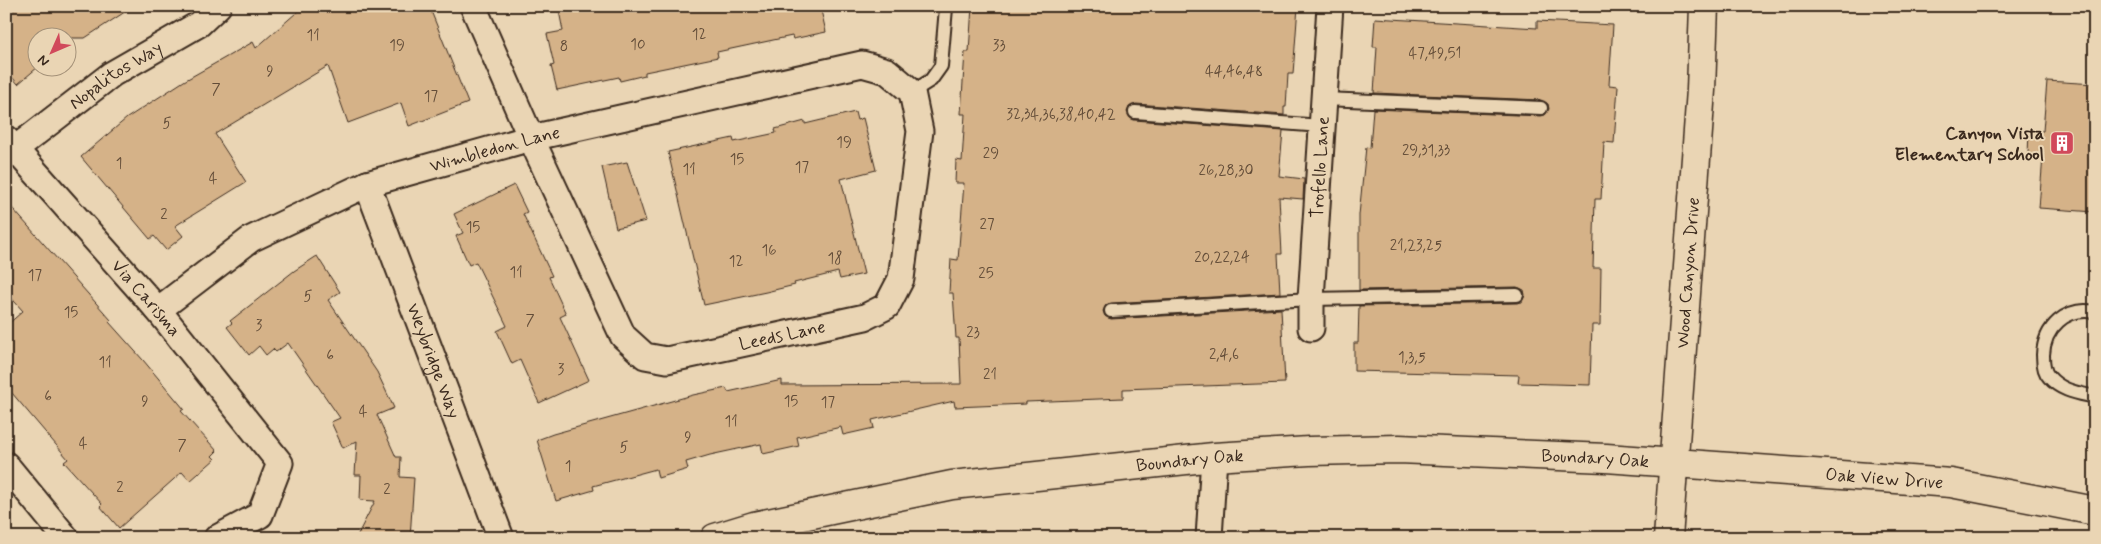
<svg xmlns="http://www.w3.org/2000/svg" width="2101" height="544" font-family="Mynerve,sans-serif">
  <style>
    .building { fill: #d5b288; stroke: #3b2a1e }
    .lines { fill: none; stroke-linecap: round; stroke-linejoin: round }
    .service-casing { stroke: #3b2a1e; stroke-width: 16 }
    .minor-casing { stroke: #3b2a1e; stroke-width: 29 }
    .tertiary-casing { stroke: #3b2a1e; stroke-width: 31 }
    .secondary-casing { stroke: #3b2a1e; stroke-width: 31 }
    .service { stroke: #ead5b4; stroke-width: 12 }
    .minor { stroke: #ead5b4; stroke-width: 25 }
    .tertiary { stroke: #ead5b4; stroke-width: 28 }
    .secondary { stroke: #ead5b4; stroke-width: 28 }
    .labels { text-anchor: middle; stroke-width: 4; stroke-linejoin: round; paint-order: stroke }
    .number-label { font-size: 15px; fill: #624c38 }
    .street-label { font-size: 18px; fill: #3b2a1e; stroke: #ead5b4 }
    .poi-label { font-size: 18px; font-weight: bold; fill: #3b2a1e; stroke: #ead5b4; text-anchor: end }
  </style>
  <rect width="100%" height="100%" fill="#ead5b4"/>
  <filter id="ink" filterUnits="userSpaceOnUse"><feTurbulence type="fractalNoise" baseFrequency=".02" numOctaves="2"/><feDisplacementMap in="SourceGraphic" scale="10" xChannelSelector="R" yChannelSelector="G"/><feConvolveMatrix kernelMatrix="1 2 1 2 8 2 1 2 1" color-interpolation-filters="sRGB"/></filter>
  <g filter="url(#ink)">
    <path class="building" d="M 18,6 L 134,6 L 85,38 L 38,38 L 38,67 L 18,84 L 6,70 L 6,16 Z
      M 304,6 L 429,6 L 468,103 L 409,126 L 401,103 L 348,123 L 328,66 L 215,134 L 246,182 L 175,226 L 183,236 L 166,250 L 154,236 L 150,239 L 81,157 L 127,118 L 184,81 L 253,42 L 256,48 Z
      M 558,6 L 820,6 L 826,32 L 793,39 L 792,36 L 717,52 L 718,57 L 645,72 L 645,75 L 620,81 L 619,77 L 557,90 L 551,66 L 554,65 L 547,34 L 563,31 Z
      M 972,6 L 1298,6 L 1293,74 L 1288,74 L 1286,107 L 1284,107 L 1284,115 L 1136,104 L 1129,107 L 1127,112 L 1130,118 L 1134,120 L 1283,131 L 1279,176 L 1304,179 L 1303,199 L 1279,197 L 1282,254 L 1278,254 L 1280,293 L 1111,303 L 1106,305 L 1103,311 L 1105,316 L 1111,319 L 1281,309 L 1285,383 L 1123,389 L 1123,398 L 1026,402 L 1026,404 L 955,407 L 954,401 L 872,420 L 874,428 L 843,435 L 841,427 L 797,437 L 799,446 L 763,454 L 761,444 L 710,455 L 686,462 L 688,469 L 658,478 L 656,469 L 593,486 L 594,490 L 556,501 L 537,440 L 553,434 L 693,395 L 726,388 L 728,392 L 782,380 L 782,385 L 961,384 L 959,338 L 956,338 L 953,293 L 949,293 L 951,259 L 958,260 L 964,183 L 955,183 L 956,160 L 962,161 L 965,114 L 961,114 L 963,82 L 965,52 L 969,52 Z
      M 1375,18 L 1537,28 L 1537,21 L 1613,25 L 1609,85 L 1618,86 L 1614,143 L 1604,142 L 1601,199 L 1595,199 L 1593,268 L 1601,268 L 1600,325 L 1592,325 L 1590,385 L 1518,383 L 1519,375 L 1354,371 L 1354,343 L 1358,343 L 1359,306 L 1517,303 L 1522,302 L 1525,295 L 1524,290 L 1517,287 L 1359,290 L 1359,215 L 1366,147 L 1370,148 L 1373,109 L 1541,116 L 1545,115 L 1549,109 L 1548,104 L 1541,100 L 1374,93 L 1377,47 L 1373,47 Z
      M 2047,81 L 2095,84 L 2095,212 L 2039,208 L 2043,156 L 2028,155 L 2029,130 L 2043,131 Z
      M 855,112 L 857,120 L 863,118 L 876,170 L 841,179 L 864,274 L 840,279 L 838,272 L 794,283 L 795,285 L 766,292 L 704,305 L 668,152 L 733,138 L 734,142 L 776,133 L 775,129 L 805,121 L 805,124 Z
      M 627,162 L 646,221 L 616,228 L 602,167 Z
      M 514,185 L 527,212 L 523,214 L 552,276 L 549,277 L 566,314 L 560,317 L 589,380 L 539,403 L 520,360 L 512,364 L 497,331 L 507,326 L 476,262 L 469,265 L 456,236 L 463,233 L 454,214 Z
      M 6,201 L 111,320 L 109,322 L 143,360 L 184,409 L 181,411 L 217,451 L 212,456 L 215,459 L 190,481 L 182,472 L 119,528 L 100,506 L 102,504 L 64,462 L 68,459 L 6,386 L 6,326 L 23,311 L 6,292 Z
      M 317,256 L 340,292 L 328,300 L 377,372 L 394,408 L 377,415 L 396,457 L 401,457 L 400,477 L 414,478 L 410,538 L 356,538 L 375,501 L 360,500 L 361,475 L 355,475 L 357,441 L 343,448 L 331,422 L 340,418 L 288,343 L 276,352 L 273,349 L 266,355 L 259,346 L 249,355 L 227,327 L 232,323 L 230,321 L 294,271 Z"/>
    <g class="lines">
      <defs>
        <path id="service" d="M 912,92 L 931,80 L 941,66 L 946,8
          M 1324,99 L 1541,108
          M 1135,112 L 1322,126
          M 1111,311 L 1311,299 L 1517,295
          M 2095,312 C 2066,306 2044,328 2043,355 C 2043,362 2044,372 2049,377 C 2061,391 2078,393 2095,397"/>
        <g id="minor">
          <path id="s1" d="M 6,139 L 158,310 L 280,463 L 260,515 L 217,538"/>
          <path id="s2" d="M 15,149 L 112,74 L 199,24 L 218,6"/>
          <path id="s3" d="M 367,184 L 501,538"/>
          <path id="s4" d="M 158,310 L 251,239 L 367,184 L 531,138 L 862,64 L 887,71 L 912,92 L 920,131 L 901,279 L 887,306 L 865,317 L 667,360 L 645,356 L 623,336 L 531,138 L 473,6"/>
          <path id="s5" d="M 1311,328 L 1311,299 L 1330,6"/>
          <path d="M 6,465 L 66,538"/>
          <path d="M 1209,538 L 1214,457"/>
        </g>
        <g id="tertiary">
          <path id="s6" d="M 715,538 L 754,526 L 952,485 L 1214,457 L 1309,451 L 1399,449 L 1606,458 L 1951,483 L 2095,511"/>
        </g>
        <g id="secondary">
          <path id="s7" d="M 1668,538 L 1701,90 L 1704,6"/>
        </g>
      </defs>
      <use href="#service" class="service-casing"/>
      <use href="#minor" class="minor-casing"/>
      <use href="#tertiary" class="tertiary-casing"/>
      <use href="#secondary" class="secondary-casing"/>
      <use href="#service" class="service"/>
      <use href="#minor" class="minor"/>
      <use href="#tertiary" class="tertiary"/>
      <use href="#secondary" class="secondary"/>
    </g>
  </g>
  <defs>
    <symbol id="building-square" viewBox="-11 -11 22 22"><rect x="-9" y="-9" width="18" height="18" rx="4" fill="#d1495b" stroke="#ead5b4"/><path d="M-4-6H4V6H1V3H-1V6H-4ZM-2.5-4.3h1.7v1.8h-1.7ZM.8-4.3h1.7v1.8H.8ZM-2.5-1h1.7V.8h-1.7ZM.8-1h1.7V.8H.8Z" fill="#fff"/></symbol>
  </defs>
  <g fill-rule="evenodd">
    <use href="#building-square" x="2048" y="129" width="28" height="28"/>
  </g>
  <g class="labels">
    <g class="number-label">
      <text x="699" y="39">12</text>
      <text x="313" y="40">11</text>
      <text x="638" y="49">10</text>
      <text x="397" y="50">19</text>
      <text x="999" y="50">33</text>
      <text x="564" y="51">8</text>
      <text x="1435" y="58">47,49,51</text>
      <text x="270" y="76">9</text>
      <text x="1234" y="76">44,46,48</text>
      <text x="216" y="94">7</text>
      <text x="431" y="101">17</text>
      <text x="1061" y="119">32,34,36,38,40,42</text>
      <text x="167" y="128">5</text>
      <text x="844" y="147">19</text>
      <text x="1426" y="155">29,31,33</text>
      <text x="991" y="158">29</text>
      <text x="737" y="164">15</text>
      <text x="119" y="168">1</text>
      <text x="802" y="172">17</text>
      <text x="689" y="174">11</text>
      <text x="1226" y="175">26,28,30</text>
      <text x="213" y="183">4</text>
      <text x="164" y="219">2</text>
      <text x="987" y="229">27</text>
      <text x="473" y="232">15</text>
      <text x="1416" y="250">21,23,25</text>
      <text x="769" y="255">16</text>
      <text x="1222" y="262">20,22,24</text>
      <text x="835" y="263">18</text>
      <text x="736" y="266">12</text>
      <text x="516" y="277">11</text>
      <text x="986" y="278">25</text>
      <text x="35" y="280">17</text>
      <text x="308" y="301">5</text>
      <text x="71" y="317">15</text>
      <text x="530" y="325">7</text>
      <text x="259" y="330">3</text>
      <text x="973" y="337">23</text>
      <text x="1224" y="359">2,4,6</text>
      <text x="330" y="360">6</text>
      <text x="1412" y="362">1,3,5</text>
      <text x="105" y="367">11</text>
      <text x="561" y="374">3</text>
      <text x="990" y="379">21</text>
      <text x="48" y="401">6</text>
      <text x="145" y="406">9</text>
      <text x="791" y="406">15</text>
      <text x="828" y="407">17</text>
      <text x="363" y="416">4</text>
      <text x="731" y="426">11</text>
      <text x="688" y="442">9</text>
      <text x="83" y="448">4</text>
      <text x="182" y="450">7</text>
      <text x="624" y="452">5</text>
      <text x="568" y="471">1</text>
      <text x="120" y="492">2</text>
      <text x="387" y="494">2</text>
    </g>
    <g class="street-label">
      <text dy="6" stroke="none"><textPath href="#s2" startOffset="125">Nopalitos Way</textPath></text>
      <text dy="6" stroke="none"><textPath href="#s4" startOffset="378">Wimbledon Lane</textPath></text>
      <text dy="6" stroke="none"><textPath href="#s5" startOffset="161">Trofello Lane</textPath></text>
      <text dy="6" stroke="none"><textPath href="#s7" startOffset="266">Wood Canyon Drive</textPath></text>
      <text dy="6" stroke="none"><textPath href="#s1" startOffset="212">Via Carisma</textPath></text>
      <text transform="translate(782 335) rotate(-12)" y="6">Leeds Lane</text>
      <text dy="6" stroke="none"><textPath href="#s3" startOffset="189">Weybridge Way</textPath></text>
      <text dy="6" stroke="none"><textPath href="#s6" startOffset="888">Boundary Oak</textPath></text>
      <text dy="6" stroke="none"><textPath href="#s6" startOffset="482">Boundary Oak</textPath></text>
      <text dy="6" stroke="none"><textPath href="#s6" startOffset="1178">Oak View Drive</textPath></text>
    </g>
    <g class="poi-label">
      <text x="2044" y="139">Canyon Vista<tspan x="2044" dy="21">Elementary School</tspan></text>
    </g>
  </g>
  <rect width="2101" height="544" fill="none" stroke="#ead5b4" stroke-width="25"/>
  <rect x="12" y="12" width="2076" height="519" fill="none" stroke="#3b2a1e" stroke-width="2" filter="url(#ink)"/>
  <g transform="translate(52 52) rotate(225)"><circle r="24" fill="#ead5b4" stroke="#a49178"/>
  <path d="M0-4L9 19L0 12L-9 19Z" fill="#d1495b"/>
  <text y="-8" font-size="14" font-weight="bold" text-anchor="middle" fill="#3b2a1e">N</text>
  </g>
</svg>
